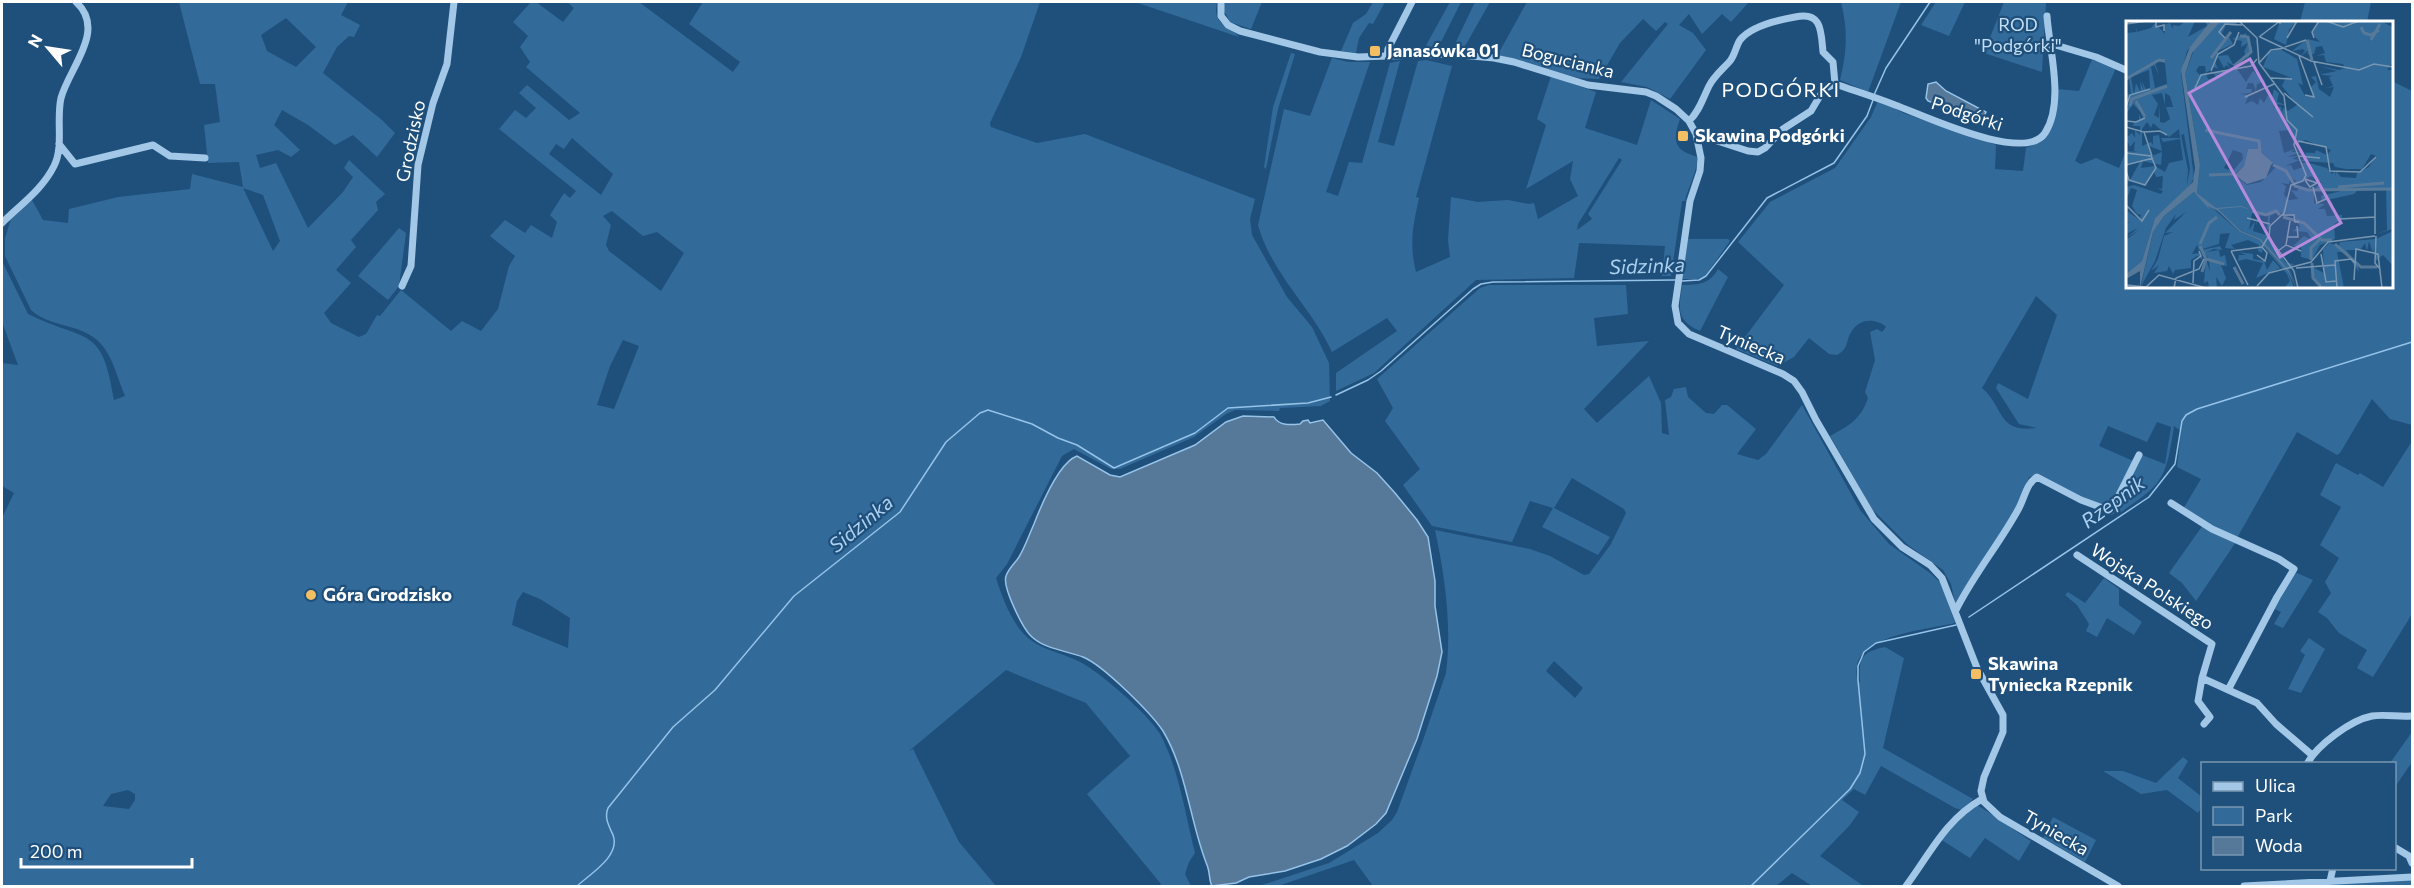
<svg xmlns="http://www.w3.org/2000/svg" width="2414" height="888" font-family="Commissioner,sans-serif">
  <style>
    .green { fill: #326a9a; fill-rule: evenodd }
    .water { fill: #56799a; stroke: #96c3e8; stroke-width: 1.5 }
    .lines { fill: none; stroke-linecap: round; stroke-linejoin: round }
    .stream { stroke: #96c3e8; stroke-width: 1.5 }
    .minor { stroke: #a2c7e7; stroke-width: 7 }
    .poi-dot { fill: #f4be62; stroke: #1f507c; stroke-width: 2 }
    .labels { text-anchor: middle; stroke-width: 4.5; stroke-linejoin: round; paint-order: stroke }
    .park-label { font-size: 18px; fill: #c5dff5; stroke: #1f507c }
    .poi-label { font-size: 18px; font-weight: bold; fill: #fff; stroke: #1f507c; text-anchor: start }
    .street-label { font-size: 18px; fill: #fff; stroke: #1f507c }
    .neighbourhood-label { font-size: 20px; letter-spacing: 1.5px; fill: #fff; stroke: #1f507c }
    .water-label { font-size: 20px; font-style: italic; fill: #add0ef; stroke: #1f507c }
    .inset-river { fill: none; stroke: #56799a; stroke-width: 3 }
    .inset-road { fill: none; stroke: #7996b0; stroke-width: 1.5 }
    .view { fill: #b68bdc; fill-opacity: 0.15; stroke: #b68bdc; stroke-width: 3 }
    .inset-edge { fill: none; stroke: #fff; stroke-width: 3 }
  </style>
  <rect width="100%" height="100%" fill="#1f507c"/>
  <path class="green" d="M 179,2 L 348,2 L 341,15 L 360,25 L 354,37 L 349,36 L 337,47 L 323,73 L 382,120 L 395,133 L 377,157 L 353,135 L 335,145 L 308,125 L 282,110 L 274,125 L 300,150 L 291,157 L 278,150 L 256,155 L 260,168 L 276,163 L 308,228 L 343,192 L 353,177 L 344,168 L 349,160 L 385,194 L 376,202 L 378,210 L 351,240 L 356,247 L 336,270 L 351,283 L 324,313 L 331,323 L 359,337 L 366,334 L 377,315 L 380,316 L 401,290 L 451,331 L 462,321 L 481,331 L 498,309 L 509,266 L 515,256 L 490,236 L 505,220 L 525,233 L 531,225 L 552,238 L 557,222 L 550,215 L 564,193 L 570,198 L 576,191 L 499,129 L 515,110 L 526,118 L 536,108 L 519,93 L 527,85 L 569,120 L 580,113 L 526,67 L 530,62 L 520,47 L 528,36 L 513,22 L 531,2 L 536,2 L 563,22 L 574,8 L 567,2 L 639,2 L 733,72 L 740,62 L 689,24 L 703,2 L 1040,2 L 1021,57 L 990,123 L 991,127 L 1037,143 L 1085,134 L 1255,199 L 1250,219 L 1252,235 L 1287,297 L 1312,327 L 1329,363 L 1330,401 L 1321,406 L 1280,408 L 1279,411 L 1235,410 L 1226,414 L 1194,437 L 1120,469 L 1111,469 L 1074,449 L 1062,456 L 1007,564 L 996,578 C 1002,597 1012,624 1028,638 C 1042,650 1062,653 1078,661 C 1098,670 1149,715 1160,734 C 1178,766 1186,817 1195,853 L 1189,862 L 1185,874 L 1191,886 L 1159,886 L 1161,884 L 1087,794 L 1130,756 L 1086,703 L 1006,670 L 909,751 L 913,749 L 959,842 L 996,886 L 2,886 L 2,518 L 14,493 L 2,486 L 2,363 L 18,365 L 2,322 L 2,261 L 28,314 C 87,343 102,324 114,400 L 125,396 C 111,362 110,337 70,327 C 56,323 42,320 31,310 L 5,256 L 5,238 L 12,216 L 32,200 L 43,220 L 68,223 L 69,209 L 118,197 L 190,189 L 192,174 L 243,187 L 239,162 L 208,163 L 204,125 L 220,122 L 215,84 L 200,84 ZM 286,18 L 316,47 L 296,67 L 267,51 L 261,35 ZM 572,138 L 613,174 L 601,195 L 549,154 L 556,144 L 564,149 ZM 243,188 L 263,195 L 280,241 L 273,251 ZM 612,211 L 643,236 L 657,232 L 684,253 L 661,291 L 609,251 L 606,245 L 611,225 L 603,216 ZM 623,340 L 639,346 L 614,409 L 597,405 L 610,366 ZM 523,592 L 540,599 L 570,618 L 568,648 L 512,625 L 517,601 ZM 128,790 L 135,794 L 135,800 L 129,809 L 103,806 L 111,794 Z
    M 1135,2 L 1217,2 C 1212,26 1228,24 1239,37 Z
    M 1225,2 L 1262,2 L 1251,29 L 1230,22 L 1223,9 Z
    M 1373,2 L 1385,2 L 1373,24 L 1369,23 L 1359,38 L 1356,53 L 1341,51 L 1353,23 L 1366,14 Z
    M 1450,2 L 1461,2 L 1437,50 L 1424,49 Z
    M 1475,2 L 1490,2 L 1464,48 L 1453,48 Z
    M 1527,2 L 1749,2 L 1731,22 L 1722,14 L 1702,34 L 1689,14 L 1679,25 L 1693,33 L 1706,50 L 1670,99 L 1647,87 L 1621,82 L 1668,24 L 1665,22 L 1656,31 L 1643,19 L 1620,43 L 1599,79 L 1579,78 L 1497,56 Z
    M 1841,2 L 1901,2 L 1868,92 L 1840,80 C 1847,51 1848,31 1841,2 Z
    M 1936,2 L 1965,2 L 1949,36 L 1921,25 Z
    M 2004,2 L 2046,2 L 2042,72 L 1984,53 Z
    M 2305,2 L 2371,2 L 2367,22 L 2300,22 Z
    M 1291,53 L 1295,54 L 1278,109 L 1266,169 L 1264,167 L 1273,107 Z
    M 2093,57 L 2116,68 L 2075,161 L 2081,164 L 2096,158 L 2119,168 L 2127,148 L 2128,286 L 2392,286 L 2392,81 L 2412,91 L 2412,425 L 2390,419 L 2372,399 L 2340,453 L 2337,455 L 2297,432 L 2237,538 L 2214,528 L 2183,509 L 2201,479 L 2177,467 L 2181,431 L 2174,426 C 2166,480 2163,484 2118,514 L 2036,476 L 2029,477 L 2017,509 L 1956,607 L 1951,584 L 1943,570 L 1908,545 L 1872,509 L 1830,436 C 1849,426 1861,419 1868,398 L 1865,392 L 1875,360 L 1870,332 L 1877,329 L 1882,332 L 1886,327 C 1877,318 1859,318 1852,331 C 1845,340 1850,348 1837,355 L 1829,354 L 1809,338 L 1794,357 L 1777,366 L 1736,349 L 1784,285 L 1738,242 L 1770,202 L 1835,168 L 1871,117 L 1878,101 L 1906,114 L 1996,145 L 1995,169 L 2023,171 L 2026,148 L 2044,140 L 2047,134 L 2057,89 L 2079,91 ZM 2036,296 L 2057,315 L 2028,399 L 1998,383 L 1996,388 L 2019,424 L 2037,428 C 1996,433 2006,409 1982,388 ZM 2157,422 L 2171,427 L 2165,464 L 2142,455 L 2138,463 L 2099,446 L 2108,426 L 2147,442 Z
    M 1332,58 L 1348,62 L 1370,62 L 1326,192 L 1338,196 L 1349,162 L 1362,163 L 1390,63 L 1400,61 L 1378,142 L 1394,146 L 1418,61 L 1426,60 L 1452,66 L 1416,197 L 1419,198 C 1413,226 1409,243 1416,272 L 1450,257 L 1448,240 L 1451,197 L 1478,202 L 1508,200 L 1529,204 L 1534,203 L 1538,219 L 1578,196 L 1570,179 L 1573,161 L 1526,189 L 1546,125 L 1537,119 L 1551,76 L 1596,92 L 1585,128 L 1637,145 L 1651,100 L 1680,119 C 1672,141 1674,151 1698,157 C 1697,172 1688,187 1685,201 L 1682,201 L 1671,276 L 1662,276 L 1665,246 L 1579,243 L 1574,278 L 1476,280 L 1374,373 L 1336,391 L 1336,373 L 1397,331 L 1387,318 L 1332,352 C 1312,308 1271,273 1258,225 L 1284,109 L 1310,116 ZM 1619,158 L 1622,160 L 1588,214 L 1592,219 L 1577,230 L 1578,224 Z
    M 399,228 L 406,233 L 399,286 L 388,300 L 358,276 Z
    M 1688,239 L 1728,239 L 1730,241 L 1705,276 L 1698,279 L 1682,279 Z
    M 1718,269 L 1728,277 L 1700,331 C 1675,320 1679,308 1682,285 C 1698,285 1710,284 1718,269 Z
    M 1489,285 L 1626,285 L 1628,314 L 1594,318 L 1597,346 L 1649,341 L 1584,409 L 1597,423 L 1649,376 L 1661,403 L 1662,433 L 1669,435 L 1665,400 L 1671,397 L 1674,389 L 1686,387 L 1688,397 L 1706,413 L 1714,414 L 1722,405 L 1727,405 L 1756,429 L 1737,454 L 1758,460 L 1766,454 L 1802,405 L 1860,510 L 1889,544 L 1930,573 L 1942,584 L 1955,623 C 1929,629 1861,635 1857,666 C 1856,673 1856,678 1860,683 C 1859,659 1860,652 1885,647 L 1904,658 L 1883,748 L 1973,799 L 1962,810 L 1955,808 L 1881,766 L 1865,795 L 1854,789 L 1842,800 L 1859,812 L 1850,825 L 1820,856 L 1862,885 L 1861,886 L 1812,886 L 1792,873 L 1776,886 L 1373,886 L 1354,860 L 1278,886 L 1259,886 L 1329,863 L 1378,833 L 1392,820 L 1397,812 L 1422,743 L 1446,673 C 1452,627 1445,576 1435,530 L 1530,549 L 1550,556 L 1584,575 L 1589,574 L 1611,544 L 1626,513 L 1624,509 L 1572,478 L 1554,508 L 1610,537 L 1598,555 L 1542,527 L 1553,508 L 1530,501 L 1512,542 L 1432,526 L 1403,485 L 1420,469 L 1385,421 L 1393,408 L 1377,379 L 1480,288 ZM 1554,661 L 1583,688 L 1575,698 L 1546,671 Z
    M 2412,441 L 2412,614 L 2373,677 L 2357,668 L 2367,650 L 2339,633 L 2327,618 L 2318,612 L 2331,593 L 2325,582 L 2339,558 L 2320,545 L 2341,507 L 2320,495 L 2336,463 L 2358,475 L 2360,473 L 2383,487 Z
    M 2203,525 L 2236,542 L 2196,601 L 2182,583 L 2169,573 Z
    M 2297,573 L 2313,580 L 2283,628 L 2274,624 L 2281,612 L 2273,608 L 2293,574 Z
    M 2104,578 L 2119,589 L 2119,605 L 2142,622 L 2134,635 L 2107,618 L 2097,637 L 2086,631 L 2089,624 L 2077,605 L 2065,595 L 2068,592 L 2085,603 Z
    M 2309,638 L 2325,649 L 2301,693 L 2288,689 L 2305,655 L 2300,651 Z
    M 2412,732 L 2412,762 L 2395,787 L 2394,764 L 2390,763 Z
    M 2183,757 L 2188,761 L 2178,778 L 2202,797 L 2202,807 L 2198,813 L 2167,790 L 2141,794 L 2103,771 L 2123,771 L 2156,783 Z
    M 1976,805 C 1983,807 2021,835 2031,841 L 2019,861 L 1985,838 L 1970,858 L 1940,839 Z
    M 2053,817 L 2096,840 L 2085,862 L 2043,838 Z
    M 2412,880 L 2412,886 L 2281,886 Z"/>
  <path class="water" d="M 1936,82 L 1946,91 L 1986,112 L 1984,116 L 1974,119 L 1928,101 L 1926,98 L 1928,84 Z
    M 1243,416 L 1274,417 C 1279,426 1291,425 1300,424 L 1303,421 L 1308,420 L 1310,423 L 1323,420 L 1351,453 L 1377,473 L 1395,493 L 1417,520 L 1428,537 L 1435,581 L 1435,606 L 1442,652 L 1437,676 L 1417,739 L 1386,813 L 1376,824 L 1347,846 L 1321,859 L 1285,871 L 1249,877 L 1236,883 L 1212,886 C 1209,881 1210,872 1207,865 C 1190,823 1187,771 1163,731 C 1151,713 1103,665 1083,657 C 1067,651 1045,649 1032,637 C 1023,629 1002,587 1006,576 C 1008,569 1015,563 1019,557 C 1025,547 1029,535 1034,524 C 1041,506 1058,463 1077,456 L 1110,475 L 1120,477 L 1195,445 L 1226,422 Z"/>
  <g class="lines">
    <path class="stream" d="M 1874,95 L 1886,68 L 1930,2
      M 1682,281 L 1699,280 L 1706,276 L 1767,198 L 1834,163 L 1867,116 L 1873,100
      M 1336,395 L 1368,380 L 1381,371 L 1473,289 L 1481,284 L 1493,282 L 1675,280
      M 1969,617 L 2149,497 L 2175,464 L 2182,421 L 2186,415 L 2197,409 L 2412,342
      M 577,886 C 590,874 621,856 613,835 C 609,826 604,818 608,808 L 673,727 L 715,690 L 794,596 L 900,512 L 946,442 L 980,413 L 988,410 L 1032,424 L 1058,438 L 1077,445 L 1114,468 L 1195,433 L 1228,408 L 1308,403 L 1331,397
      M 1751,886 L 1850,789 L 1860,773 L 1865,754 L 1858,680 L 1858,666 L 1864,652 L 1876,643 L 1956,625"/>
    <path class="minor" d="M 1221,2 L 1221,16 L 1228,25 L 1240,31 L 1320,52 L 1358,57 L 1449,54 L 1494,58 L 1514,62 L 1588,85 L 1646,92 L 1656,96 L 1676,109 L 1689,121 L 1696,134 L 1701,158 L 1700,171 L 1690,201 L 1675,306 L 1678,323 L 1689,334 L 1783,374 L 1794,381 L 1802,392 L 1816,420 L 1874,519 L 1902,547 L 1930,565 L 1942,578 L 1977,668 L 2003,715 L 2003,732 L 1984,777 L 1981,791 L 1984,802 L 2000,817 L 2118,886
      M 2052,44 L 2096,57 L 2128,71
      M 1387,56 L 1388,49 L 1412,2
      M 1835,84 C 1855,91 1875,97 1895,105 C 1923,115 2025,164 2045,133 C 2065,102 2049,49 2047,16
      M 1689,121 C 1699,112 1703,98 1709,86 C 1714,76 1723,69 1730,61 C 1735,55 1736,46 1740,40 C 1751,26 1778,20 1795,17 C 1822,11 1821,31 1823,52 L 1833,62 L 1835,84 L 1824,89 L 1811,111 L 1783,129 L 1765,148 L 1758,152 L 1748,151 L 1696,134
      M 59,144 L 75,164 L 153,145 L 170,156 L 205,158
      M 2,223 C 20,205 42,190 54,166 C 64,146 56,120 61,98 C 69,68 107,30 76,2
      M 402,286 L 411,266 L 418,165 L 433,103 L 447,64 L 454,2
      M 2171,503 L 2212,529 L 2279,559 L 2294,569 L 2277,597 L 2228,690
      M 2077,555 L 2212,644 L 2202,678 L 2257,703 L 2276,724 L 2312,755
      M 1956,610 C 1974,574 2000,543 2019,508 C 2025,497 2026,484 2037,477 L 2081,500 L 2111,511 L 2139,455
      M 2202,678 L 2198,701 L 2210,717 L 2204,724
      M 2307,764 C 2317,745 2351,720 2372,716 C 2384,714 2398,717 2411,716
      M 2394,847 L 2409,856 L 2412,863
      M 2330,881 L 2333,868
      M 1906,886 C 1930,854 1945,820 1982,799
      M 2244,886 L 2412,877"/>
  </g>
  <g class="poi-dot">
    <rect x="1369" y="45" width="12" height="12" rx="3"/>
    <rect x="1677" y="130" width="12" height="12" rx="3"/>
    <circle cx="311" cy="595" r="6"/>
    <rect x="1970" y="668" width="12" height="12" rx="3"/>
  </g>
  <g class="labels">
    <g class="park-label">
      <text x="2018" y="31">ROD<tspan x="2018" dy="21">"Podgórki"</tspan></text>
    </g>
    <g class="poi-label">
      <text x="1387" y="57">Janasówka 01</text>
      <text x="1695" y="142">Skawina Podgórki</text>
      <text x="323" y="601">Góra Grodzisko</text>
      <text x="1988" y="670">Skawina<tspan x="1988" dy="21">Tyniecka Rzepnik</tspan></text>
    </g>
    <g class="street-label">
      <text transform="translate(1568 61) rotate(14)" y="6">Bogucianka</text>
      <text transform="translate(1967 114) rotate(18)" y="6">Podgórki</text>
      <text transform="translate(411 141) rotate(-78)" y="6">Grodzisko</text>
      <text transform="translate(1751 345) rotate(23)" y="6">Tyniecka</text>
      <text transform="translate(2152 587) rotate(33)" y="6">Wojska Polskiego</text>
      <text transform="translate(2056 833) rotate(30)" y="6">Tyniecka</text>
    </g>
    <g class="neighbourhood-label">
      <text x="1781" y="97">PODGÓRKI</text>
    </g>
    <g class="water-label">
      <text transform="translate(1647 266) rotate(-2)" y="7">Sidzinka</text>
      <text transform="translate(2113 502) rotate(-36)" y="7">Rzepnik</text>
      <text transform="translate(861 524) rotate(-40)" y="7">Sidzinka</text>
    </g>
  </g>
  <g transform="translate(2126 21)">
    <rect width="267" height="267" fill="#1f507c"/>
    <path d="M 60,0 L 69,0 L 62,16 L 81,5 L 79,0 L 85,0 L 80,8 L 61,30 L 55,52 L 68,157 L 61,169 L 29,197 L 16,240 L 0,253 L 0,219 L 13,209 L 0,217 L 12,207 L 0,213 L 0,204 L 5,200 L 0,203 L 0,188 L 3,186 L 1,190 L 14,199 L 15,194 L 11,193 L 6,185 L 11,169 L 5,167 L 0,180 L 0,166 L 8,164 L 35,173 L 37,170 L 31,167 L 36,168 L 37,155 L 30,156 L 28,150 L 20,164 L 26,165 L 0,160 L 0,151 L 4,159 L 14,141 L 0,144 L 0,130 L 12,131 L 8,130 L 9,120 L 4,126 L 0,117 L 6,112 L 9,117 L 9,109 L 14,114 L 14,105 L 7,105 L 8,101 L 13,100 L 13,93 L 15,98 L 19,95 L 7,83 L 0,93 L 3,80 L 0,82 L 0,74 L 5,73 L 3,58 L 0,60 L 1,12 L 10,11 L 10,7 L 11,11 L 25,7 L 29,2 L 39,13 L 38,4 L 44,2 L 47,8 L 47,4 L 53,5 ZM 33,40 L 39,42 L 41,63 L 29,67 L 25,46 L 28,44 L 33,54 L 29,42 ZM 23,49 L 24,68 L 20,69 L 16,60 L 18,70 L 14,60 L 15,72 L 10,62 L 8,74 L 5,56 ZM 36,72 L 39,84 L 39,72 L 44,75 L 47,86 L 40,86 L 44,98 L 38,102 L 34,101 L 34,83 L 33,97 L 28,94 L 32,83 L 26,74 ZM 21,101 L 25,107 L 27,102 L 43,116 L 53,108 L 54,117 L 35,117 L 37,121 L 54,118 L 57,139 L 43,142 L 39,151 L 29,145 L 15,147 L 17,140 L 35,144 L 36,131 L 26,135 L 23,125 L 36,130 L 33,114 L 27,115 L 27,124 L 25,121 L 16,125 L 16,108 ZM 58,113 L 64,147 L 61,165 L 62,149 L 55,114 ZM 92,0 L 110,0 L 111,5 L 100,4 L 95,14 L 100,18 L 103,16 L 107,23 L 92,30 L 92,35 L 102,34 L 108,45 L 101,41 L 104,47 L 111,48 L 120,61 L 127,50 L 139,60 L 131,63 L 130,70 L 127,62 L 122,62 L 120,68 L 126,68 L 125,72 L 114,73 L 123,74 L 119,83 L 126,80 L 132,84 L 134,77 L 138,82 L 142,74 L 146,76 L 148,68 L 153,72 L 151,81 L 160,84 L 148,83 L 147,90 L 148,86 L 155,86 L 156,92 L 157,87 L 162,90 L 171,84 L 156,65 L 160,56 L 166,57 L 137,46 L 143,31 L 154,28 L 171,38 L 177,64 L 172,62 L 179,75 L 188,76 L 184,67 L 190,61 L 185,56 L 190,55 L 193,68 L 204,76 L 208,66 L 199,67 L 207,65 L 203,56 L 207,55 L 196,54 L 194,48 L 196,53 L 211,50 L 193,45 L 213,49 L 219,47 L 217,43 L 200,41 L 198,34 L 190,35 L 199,32 L 196,25 L 190,26 L 188,33 L 181,33 L 184,28 L 174,36 L 179,30 L 177,28 L 166,30 L 181,18 L 194,21 L 186,13 L 193,0 L 226,0 L 227,4 L 228,0 L 254,0 L 267,6 L 267,41 L 261,49 L 267,49 L 267,208 L 250,213 L 261,209 L 260,168 L 233,168 L 228,173 L 196,180 L 195,175 L 219,169 L 188,169 L 195,161 L 185,155 L 165,166 L 170,160 L 164,156 L 163,163 L 155,162 L 160,165 L 158,174 L 163,179 L 172,178 L 165,169 L 171,170 L 173,166 L 188,170 L 188,182 L 199,183 L 192,188 L 199,188 L 201,195 L 216,194 L 216,198 L 208,203 L 209,218 L 194,224 L 186,239 L 175,236 L 175,226 L 167,225 L 178,215 L 186,219 L 181,211 L 166,210 L 174,206 L 168,194 L 151,191 L 144,195 L 143,208 L 141,208 L 142,195 L 134,194 L 130,205 L 132,193 L 126,192 L 123,209 L 129,200 L 127,210 L 140,214 L 160,242 L 168,243 L 163,247 L 171,267 L 162,248 L 135,218 L 115,210 L 71,172 L 74,144 L 59,53 L 68,29 ZM 92,36 L 98,47 L 101,44 L 104,48 L 100,53 L 98,49 L 87,52 L 91,57 L 82,58 L 80,52 L 74,54 L 70,50 L 73,45 L 79,45 L 80,52 L 88,46 L 92,48 L 89,41 ZM 164,109 L 169,124 L 179,119 L 205,129 L 201,134 L 190,129 L 189,132 L 165,131 L 169,128 L 158,132 L 153,110 ZM 122,128 L 133,128 L 150,146 L 135,161 L 121,164 L 108,154 L 118,145 ZM 107,129 L 116,132 L 117,138 L 107,150 L 98,147 ZM 172,132 L 180,132 L 176,140 L 207,142 L 209,146 L 220,148 L 236,148 L 245,133 L 250,135 L 243,146 L 231,152 L 230,157 L 215,156 L 210,150 L 209,156 L 209,150 L 206,153 L 201,147 L 183,142 L 176,142 L 177,146 L 168,149 L 170,153 L 165,144 L 159,145 L 174,139 L 166,138 L 172,135 L 161,136 ZM 154,0 L 170,0 L 163,9 L 160,24 L 148,18 ZM 120,12 L 126,28 L 122,38 L 118,31 L 122,22 L 115,26 L 116,20 L 106,18 ZM 68,171 L 114,211 L 133,219 L 162,251 L 168,267 L 159,266 L 164,260 L 161,253 L 137,225 L 136,232 L 132,230 L 133,224 L 122,219 L 105,224 L 109,228 L 99,227 L 104,212 L 94,213 L 93,223 L 73,229 L 71,224 L 66,233 L 74,232 L 77,239 L 71,235 L 65,239 L 65,247 L 49,249 L 47,253 L 43,245 L 41,250 L 28,252 L 33,244 L 25,250 L 32,238 L 38,215 L 47,211 L 39,212 L 60,191 L 48,199 L 50,193 L 40,207 L 29,240 L 15,265 L 27,211 L 38,195 ZM 267,210 L 267,245 L 257,234 L 250,240 L 249,224 L 247,232 L 243,220 L 241,230 L 239,222 L 234,229 L 220,229 L 232,244 L 233,251 L 219,231 L 211,231 L 218,267 L 197,267 L 189,259 L 186,246 L 198,252 L 197,229 L 203,222 L 213,225 L 214,221 L 250,218 ZM 94,225 L 96,229 L 88,228 L 81,231 L 93,229 L 94,236 L 99,234 L 101,245 L 95,244 L 100,257 L 96,265 L 90,256 L 91,267 L 83,267 L 82,260 L 78,262 L 80,238 L 84,251 L 83,238 L 76,229 ZM 113,231 L 127,233 L 127,238 L 138,240 L 141,249 L 147,239 L 154,247 L 130,257 L 137,242 L 120,238 L 112,240 L 113,234 L 120,234 Z" fill="#326a9a" fill-rule="evenodd"/>
    <path d="M 85,0 L 93,2 L 66,32 L 59,53 L 74,144 L 71,172 L 90,187 L 115,185 L 118,186 L 125,189 L 115,186 L 92,188 L 115,210 L 135,218 L 162,248 L 170,267 L 162,251 L 133,219 L 114,211 L 92,190 L 82,185 L 83,188 L 68,171 L 38,195 L 27,211 L 14,267 L 14,250 L 0,258 L 0,253 L 16,240 L 29,197 L 67,161 L 69,147 L 55,49 L 64,26 ZM 122,128 L 133,128 L 145,144 L 140,157 L 121,163 L 109,154 L 118,145 Z" fill="#56799a"/>
    <path class="inset-river" d="M 235,6 L 238,12 L 245,14 L 253,9M 181,19 L 186,39M 245,19 L 254,3M 85,37 L 105,11M 108,45 L 125,31 L 122,16 L 114,15M 0,58 L 33,39 L 39,40M 10,80 L 19,96M 4,85 L 6,78 L 41,65M 79,109 L 133,120 L 134,132 L 146,143M 147,144 L 160,150 L 169,165 L 182,169 L 267,168M 83,154 L 108,153M 212,166 L 258,162M 126,190 L 140,194 L 150,190 L 154,194M 157,196 L 178,202 L 196,219 L 206,219M 74,223 L 83,202 L 91,196M 209,223 L 235,246 L 251,246M 74,225 L 80,238 L 76,251M 80,238 L 98,243M 185,239 L 185,227 L 194,218M 186,242 L 187,257 L 196,267M 108,246 L 117,263"/>
    <path class="inset-road" d="M 30,0 L 30,6 L 38,4 L 38,10M 113,0 L 131,17M 200,0 L 217,6 L 233,0M 0,3 L 21,0M 133,16 L 154,0 L 154,3M 134,16 L 185,40 L 233,49 L 248,43 L 267,46M 99,17 L 93,11 L 99,3 L 116,4M 131,17 L 133,42 L 158,75 L 161,99 L 171,109 L 168,124 L 180,154 L 177,160 L 165,164 L 158,192 L 144,205 L 143,217 L 168,250 L 172,267M 161,17 L 171,0M 188,17 L 186,11 L 193,0M 159,26 L 180,19M 173,35 L 188,76 L 179,74M 188,41 L 196,64M 133,42 L 145,29 L 159,27M 85,50 L 92,33 L 108,24 L 113,11M 145,57 L 166,58M 69,67 L 75,54 L 125,45 L 131,38M 158,72 L 187,96M 119,76 L 148,63M 0,86 L 4,74 L 24,68M 0,100 L 10,101 L 19,97M 0,106 L 18,111 L 26,135M 18,111 L 34,110 L 41,114M 172,120 L 200,126 L 204,150 L 234,151 L 250,136M 0,132 L 25,135 L 30,147 L 19,164 L 3,159 L 0,150M 172,135 L 194,137M 0,144 L 27,137M 179,159 L 184,166 L 191,162 L 179,158M 187,166 L 191,182 L 200,178M 249,172 L 249,213M 0,184 L 16,200 L 23,189M 156,194 L 168,194 L 169,201 L 173,201M 121,197 L 144,203M 214,198 L 249,196M 250,215 L 249,242 L 253,247M 161,216 L 172,216 L 171,205M 160,224 L 164,200M 105,230 L 136,226 L 142,216M 105,230 L 122,264M 152,230 L 160,224 L 175,230M 195,233 L 200,261 L 210,260M 131,234 L 139,240 L 141,232 L 136,226M 170,247 L 209,244M 228,259 L 230,228 L 252,233 L 256,267M 67,262 L 68,240 L 75,235 L 73,230M 0,264 L 20,266 L 33,254 L 80,267M 131,265 L 143,252 L 185,241 L 202,221 L 249,215M 48,267 L 50,257 L 73,248 L 78,238M 211,267 L 209,240 L 225,238 L 229,242"/>
    <path class="view" d="M 124,38 L 215,202 L 154,236 L 63,72 Z"/>
    <rect width="267" height="267" class="inset-edge"/>
  </g>
  <rect width="2414" height="888" fill="none" stroke="#ffffff" stroke-width="6"/>
  <rect x="2201" y="762" width="195" height="108" fill="#1f507c" stroke="#7996b0" stroke-width="1.5"/>
  <rect x="2213" y="782" width="30" height="9" fill="#a2c7e7" stroke="#7996b0" stroke-width="1.5"/>
  <text x="2255" y="792" font-size="18" fill="#ffffff">Ulica</text>
  <rect x="2213" y="807" width="30" height="18" fill="#326a9a" stroke="#7996b0" stroke-width="1.5"/>
  <text x="2255" y="822" font-size="18" fill="#ffffff">Park</text>
  <rect x="2213" y="837" width="30" height="18" fill="#56799a" stroke="#7996b0" stroke-width="1.5"/>
  <text x="2255" y="852" font-size="18" fill="#ffffff">Woda</text>
  <g transform="translate(48 48) rotate(299)" stroke="#1f507c" stroke-width="4.5" paint-order="stroke">
  <path d="M0-4.5L10 22L0 15L-10 22Z" fill="#ffffff"/>
  <text y="-9" font-size="16" font-weight="bold" text-anchor="middle" fill="#ffffff">N</text>
  </g>
  <path d="M21 858v9h171v-9" fill="none" stroke="#ffffff" stroke-width="3"/>
  <text x="30" y="858" font-size="18" fill="#ffffff" stroke="#1f507c" stroke-width="4.5" paint-order="stroke">200 m</text>
</svg>
